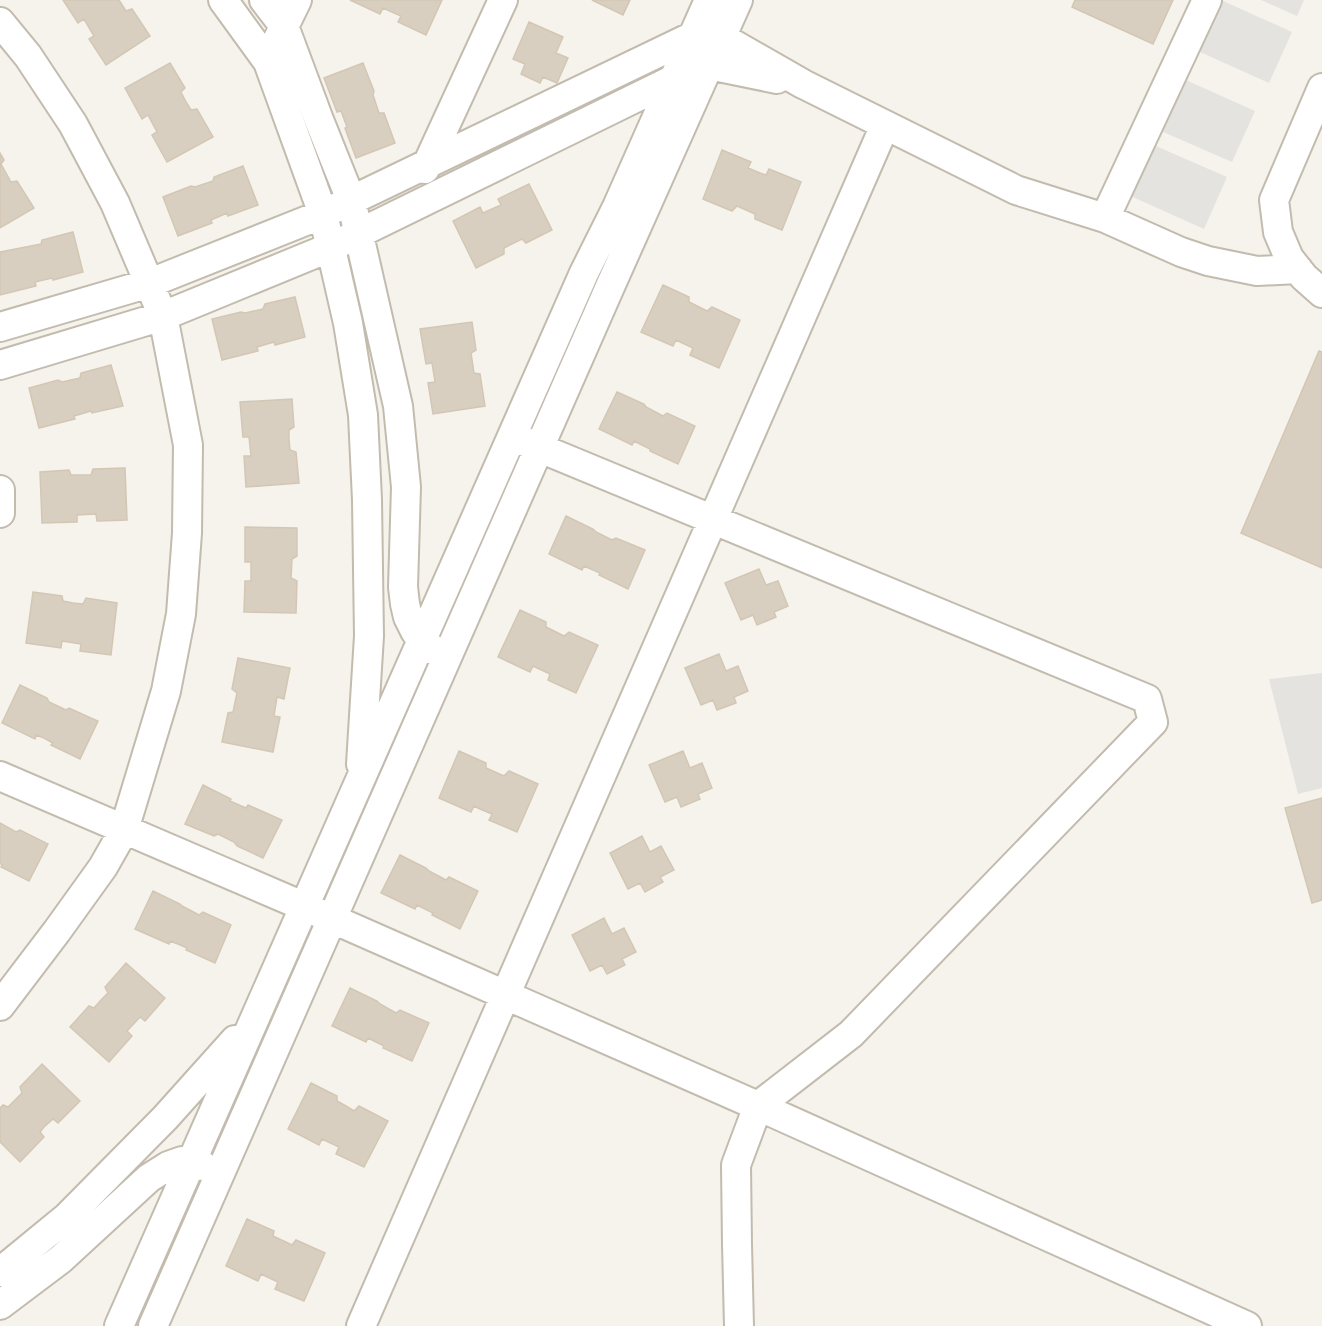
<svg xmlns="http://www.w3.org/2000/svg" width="1322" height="1326" font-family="Roboto,sans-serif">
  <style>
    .parking { fill: #e5e3e0 }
    .building { fill: #d8cfc1; stroke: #d3c7b4; stroke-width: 1.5 }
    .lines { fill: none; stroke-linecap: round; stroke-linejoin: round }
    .minor-casing { stroke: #c2bbae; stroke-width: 32 }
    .minor { stroke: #fff; stroke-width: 28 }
  </style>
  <rect width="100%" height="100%" fill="#f6f3ec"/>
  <path class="parking" d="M 1221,0 L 1292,32 L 1269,83 L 1191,48 Z
    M 1261,0 L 1304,0 L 1297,16 Z
    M 1177,76 L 1255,111 L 1232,162 L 1154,128 Z
    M 1149,143 L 1227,177 L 1204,229 L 1126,194 Z
    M 1322,673 L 1322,788 L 1298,794 L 1269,679 Z"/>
  <path class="building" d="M 63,0 L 119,0 L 126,11 L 132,9 L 150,36 L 106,65 L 89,39 L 94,36 L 84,19 L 78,23 Z
    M 350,0 L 442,0 L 426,35 L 398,22 L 401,16 L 383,8 L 380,14 Z
    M 592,0 L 630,0 L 623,15 Z
    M 1075,0 L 1173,0 L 1153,44 L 1072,7 Z
    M 529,22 L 563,37 L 556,53 L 568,58 L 557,83 L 543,77 L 540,83 L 521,74 L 525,64 L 513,59 Z
    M 170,63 L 185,88 L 181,92 L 186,102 L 191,110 L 197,109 L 213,137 L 167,162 L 152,135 L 157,132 L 148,115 L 142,119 L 125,88 Z
    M 363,63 L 374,91 L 373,95 L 379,113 L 384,113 L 395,143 L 356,158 L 345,128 L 347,127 L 341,111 L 337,112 L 324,78 Z
    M 722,150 L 751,162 L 748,168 L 760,173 L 766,175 L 769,169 L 801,182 L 782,230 L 755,219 L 755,214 L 737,206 L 732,211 L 703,199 Z
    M 0,153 L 4,160 L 1,164 L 11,182 L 17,181 L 34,208 L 0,228 Z
    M 243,166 L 258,205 L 228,216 L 227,213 L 211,220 L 212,223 L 178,236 L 163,197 L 191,186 L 195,187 L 213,181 L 214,177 Z
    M 529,184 L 552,230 L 526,243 L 522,239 L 504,248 L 504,254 L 476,268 L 453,221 L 480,207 L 483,213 L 501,205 L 498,199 Z
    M 73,232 L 83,272 L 53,280 L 52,278 L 35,282 L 36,286 L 0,295 L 0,252 L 41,244 L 42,240 Z
    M 663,285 L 689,297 L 689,302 L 707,311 L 712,307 L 740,320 L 719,368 L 690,355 L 693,348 L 676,340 L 673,346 L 641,332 Z
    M 295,297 L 305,337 L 275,345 L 274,342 L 257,347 L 258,351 L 222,360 L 212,319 L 241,312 L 245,313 L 263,309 L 265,304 Z
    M 472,322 L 476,350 L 471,353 L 474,373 L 480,374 L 485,406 L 433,414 L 428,383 L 435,382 L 432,363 L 426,364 L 420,329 Z
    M 1319,351 L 1322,352 L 1322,568 L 1241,533 Z
    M 111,365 L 123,406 L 92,413 L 91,411 L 74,416 L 75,419 L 39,428 L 29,388 L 58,380 L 62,382 L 80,378 L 81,373 Z
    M 617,392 L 644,404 L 646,407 L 663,416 L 667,413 L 695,426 L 678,464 L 650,451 L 650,449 L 634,441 L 632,445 L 599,429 Z
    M 292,399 L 294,427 L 289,430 L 289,440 L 290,450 L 296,452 L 299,483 L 246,487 L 244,456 L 251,456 L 249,437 L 243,437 L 240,402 Z
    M 125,468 L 127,520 L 97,521 L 96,514 L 77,515 L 77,522 L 42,523 L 40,472 L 69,470 L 71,475 L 91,475 L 93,469 Z
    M 566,516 L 593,529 L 596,532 L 612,540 L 616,538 L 645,550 L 628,589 L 599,575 L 600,573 L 584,566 L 582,570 L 549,554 Z
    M 245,527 L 297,528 L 297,556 L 292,559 L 291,578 L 297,581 L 296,613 L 244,612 L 245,581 L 251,581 L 251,562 L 245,562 Z
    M 759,569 L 766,585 L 778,581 L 788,606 L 774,612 L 776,617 L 757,625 L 753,615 L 741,620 L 725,583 Z
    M 33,592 L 62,596 L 63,601 L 73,603 L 83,604 L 86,598 L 117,603 L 111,655 L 80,651 L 81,644 L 62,641 L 61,648 L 26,643 Z
    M 520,610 L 546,622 L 546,627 L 564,636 L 569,632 L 598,645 L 576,693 L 548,680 L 550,674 L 533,666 L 530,672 L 498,657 Z
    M 719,654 L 726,671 L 738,666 L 748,691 L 734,697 L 736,703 L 717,710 L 713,700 L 701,705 L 685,668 Z
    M 238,658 L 290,668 L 284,699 L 277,697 L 274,716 L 280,717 L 273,752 L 222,742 L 228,713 L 233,712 L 237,693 L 232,689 Z
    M 20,685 L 47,698 L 49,702 L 66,710 L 69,708 L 98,721 L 80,759 L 51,745 L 53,743 L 44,738 L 36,735 L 35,739 L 2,723 Z
    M 459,751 L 486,763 L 486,768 L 504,776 L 509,771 L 538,784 L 517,832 L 489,820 L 492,814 L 480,809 L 474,806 L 471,812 L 439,798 Z
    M 683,751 L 690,768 L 702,763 L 712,788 L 698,794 L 700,799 L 681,807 L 677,797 L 665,802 L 649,765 Z
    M 203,785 L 231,799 L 230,801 L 239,805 L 246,808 L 248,805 L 282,820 L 263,858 L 237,846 L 234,842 L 218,834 L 214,836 L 185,824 Z
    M 1322,798 L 1322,900 L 1312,903 L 1285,808 Z
    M 0,823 L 16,832 L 20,830 L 48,844 L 29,881 L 1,867 L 2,865 L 0,863 Z
    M 642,836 L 650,852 L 661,846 L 674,870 L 660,877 L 663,882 L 645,892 L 640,883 L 628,889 L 610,853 Z
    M 400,855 L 426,868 L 429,871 L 446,880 L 449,877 L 478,891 L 460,929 L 432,915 L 433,913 L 417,905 L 415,909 L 381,893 Z
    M 153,891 L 180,904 L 182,906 L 199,915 L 203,912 L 231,925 L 215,963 L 186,950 L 187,948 L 178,944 L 170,941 L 169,944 L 135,929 Z
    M 604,918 L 612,934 L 624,928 L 636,952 L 622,959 L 625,965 L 607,974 L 602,965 L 590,971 L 572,935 Z
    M 126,963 L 165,998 L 145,1021 L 140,1017 L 127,1031 L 132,1036 L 109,1062 L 70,1027 L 89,1006 L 94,1008 L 101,1000 L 108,993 L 105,987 Z
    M 350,988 L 377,1001 L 380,1004 L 396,1013 L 400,1010 L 429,1023 L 412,1061 L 383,1048 L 384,1046 L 368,1038 L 366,1042 L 332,1026 Z
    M 42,1064 L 80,1101 L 58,1123 L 53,1119 L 44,1127 L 40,1132 L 44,1137 L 20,1162 L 0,1142 L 0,1108 L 3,1105 L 8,1107 L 22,1093 L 20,1087 Z
    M 311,1083 L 337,1096 L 337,1101 L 346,1106 L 354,1111 L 359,1106 L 388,1121 L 364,1167 L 336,1154 L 339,1147 L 322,1139 L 319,1145 L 288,1129 Z
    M 247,1219 L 274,1231 L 273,1236 L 292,1245 L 296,1240 L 325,1253 L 304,1301 L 275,1289 L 278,1282 L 261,1274 L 258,1281 L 226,1266 Z"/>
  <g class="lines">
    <defs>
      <path id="minor" d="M 223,0 L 268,62 L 323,214 L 348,323 L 363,415 L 367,500 L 369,636 L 361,764
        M 264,0 L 284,26 L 319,120 L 351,200 L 398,406 L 406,487 L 403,587 L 405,604 L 408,617 L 415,631 L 422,642 L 434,650
        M 0,22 L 28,56 L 73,124 L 115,203 L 163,316 L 188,445 L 187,533 L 181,614 L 166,691 L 124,830 L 103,867 L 57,931 L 0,1006
        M 277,41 L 297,0
        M 1322,88 L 1274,200 L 1278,232 L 1289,258 L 1304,277 L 1322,293
        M 425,169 L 503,0
        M 1105,218 L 1207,0
        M 0,327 L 150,283 L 323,214 L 693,36 L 721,37 L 803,84 L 1016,190 L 1105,218 L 1181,252 L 1208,261 L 1257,271 L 1298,269
        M 0,365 L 163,316 L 331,247 L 674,79 L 709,65 L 777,79
        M 513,437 L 1147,699 L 1153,722 L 851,1034 L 758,1106 L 736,1165 L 737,1244 L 739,1326
        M 0,490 L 0,513
        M 0,776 L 303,906 L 758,1106 L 1247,1326
        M 0,1272 L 67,1217 L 165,1118 L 235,1040
        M 0,1305 L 61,1259 L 149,1178 L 168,1166 L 182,1161 L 191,1161 L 203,1166
        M 119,1326 C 272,974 431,625 584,273 L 617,207 L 709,0
        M 153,1326 L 609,289 L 738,0
        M 361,1326 L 885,125"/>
    </defs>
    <use href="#minor" class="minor-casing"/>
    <use href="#minor" class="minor"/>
  </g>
</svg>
